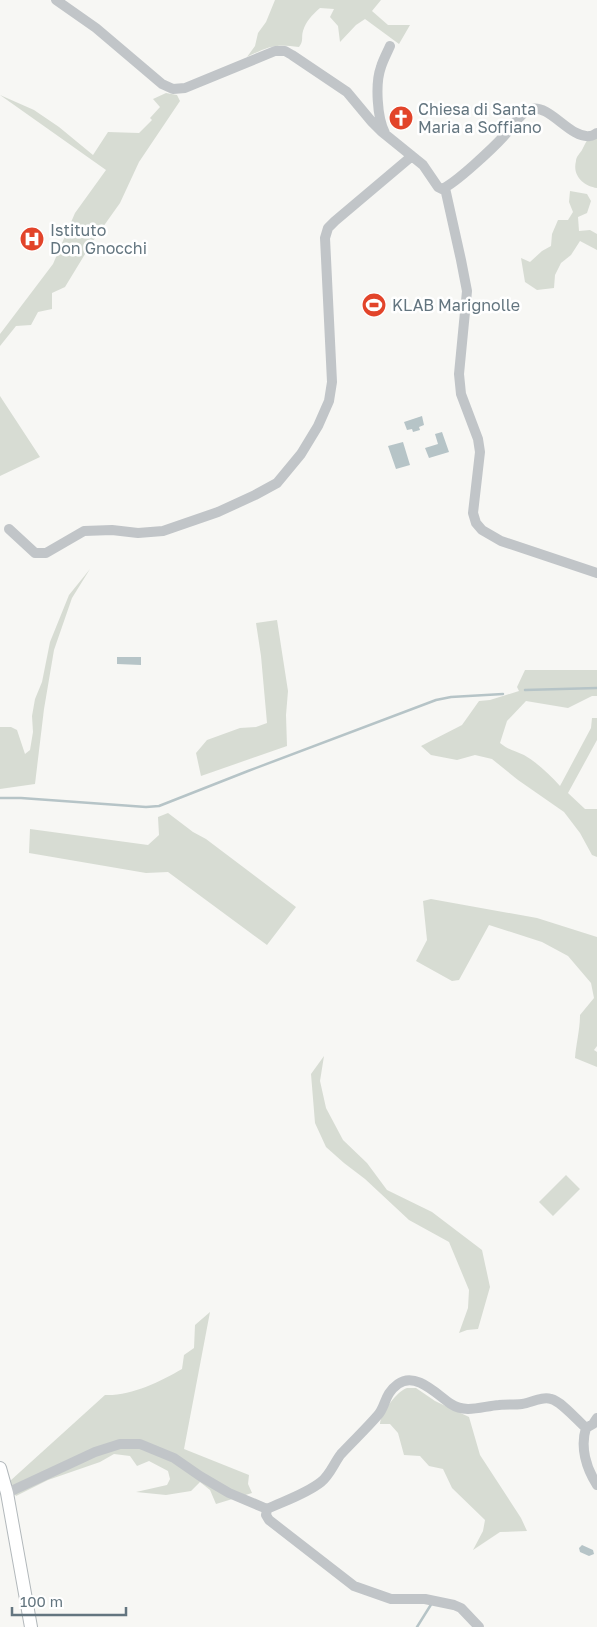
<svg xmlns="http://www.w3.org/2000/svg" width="597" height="1627" font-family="'Golos Text',sans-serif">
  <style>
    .green { fill: #d7dcd3 }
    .water { fill: #b6c4c7 }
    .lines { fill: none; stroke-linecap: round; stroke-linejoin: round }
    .stream { stroke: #b6c4c7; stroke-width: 2.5 }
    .major-casing { stroke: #b2b8bb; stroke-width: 14 }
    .minor { stroke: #c1c5c8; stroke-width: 10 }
    .major { stroke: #fff; stroke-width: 12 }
    .labels { text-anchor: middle; stroke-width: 5; stroke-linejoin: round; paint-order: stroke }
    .poi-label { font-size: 16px; fill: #63757f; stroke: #fff; text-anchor: start }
  </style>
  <rect width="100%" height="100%" fill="#f7f7f4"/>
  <path class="green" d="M 275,0 L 381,0 L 372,11 L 388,25 L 410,25 L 399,44 L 365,19 L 356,25 L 340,42 L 338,26 L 330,17 L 334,9 L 320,8 C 312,15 306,21 303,31 C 301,37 304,41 299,47 C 275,44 269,46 247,57 L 255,46 L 258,33 L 266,22 Z
    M 166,93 L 177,95 L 180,101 L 139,162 L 120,203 L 93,241 L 65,287 L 52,293 L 52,309 L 38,312 L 31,325 L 16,326 L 0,346 L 0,334 L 53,264 L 75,213 L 106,170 L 0,95 L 34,110 L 59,127 L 93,155 L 108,132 L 139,133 L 152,120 L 150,118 L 160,107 L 153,99 Z
    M 597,133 L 597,188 C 584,186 572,176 576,161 C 576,157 580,153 582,150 C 587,141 587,137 597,133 Z
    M 570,191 L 587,194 L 591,201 L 587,213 L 578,217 L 579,231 L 590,230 L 597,234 L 597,250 L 580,241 L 571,255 L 561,263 L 555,275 L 554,288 L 537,290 L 525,282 L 521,258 L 530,262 L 542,251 L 551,246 L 552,234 L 558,220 L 568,220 L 573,212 L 569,202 Z
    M 0,396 L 40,457 L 0,476 Z
    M 90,569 L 72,598 L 54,650 L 44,709 L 35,784 L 0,789 L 0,727 L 11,727 L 17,730 L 25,754 L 30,750 L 33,732 L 32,716 L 35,699 L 42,682 L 50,642 L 69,595 Z
    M 277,620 L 288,691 L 286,715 L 287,746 L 201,776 L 196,753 L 207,740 L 240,728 L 256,727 L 267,723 L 261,656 L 256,623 Z
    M 525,670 L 597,670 L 597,696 L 592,696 L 568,708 L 526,701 L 507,721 L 500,743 C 507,749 515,751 524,755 C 538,763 550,775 560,786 L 591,728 L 592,718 L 597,718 L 597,740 L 568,793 L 585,809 L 597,809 L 597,857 L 592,855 L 580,833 L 564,812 L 518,780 L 492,759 L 475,755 L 457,760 L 431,755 L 421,746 L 462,725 L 479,701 L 490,700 L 519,691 L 517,687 Z
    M 168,813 L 193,832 L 206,839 L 296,907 L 267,945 L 168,872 L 146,873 L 29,853 L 30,829 L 148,845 L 159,835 L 158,817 Z
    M 431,899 L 537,918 L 597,937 L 597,1046 L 594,1050 L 597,1052 L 597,1067 L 575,1058 C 576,1044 580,1030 580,1015 L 594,998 L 591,983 L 568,956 L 542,942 L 489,925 L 459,980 L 452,981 L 416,961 L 427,940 L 423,901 Z
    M 324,1056 L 320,1081 L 326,1108 L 343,1140 L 367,1163 L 387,1190 L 432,1212 L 482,1250 L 490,1287 L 478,1329 L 467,1330 L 459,1333 L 468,1308 L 469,1290 L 449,1242 L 409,1220 L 365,1179 L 344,1163 L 326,1147 L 315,1123 L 311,1074 Z
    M 566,1175 L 580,1189 L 553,1216 L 539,1202 Z
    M 210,1312 L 184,1449 L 249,1475 L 248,1484 L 252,1493 L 216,1504 L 210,1490 L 200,1482 L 191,1491 L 166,1495 L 136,1492 L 167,1485 L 170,1479 L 168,1471 L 149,1461 L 137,1466 L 130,1456 L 114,1454 L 100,1462 L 48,1480 L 16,1496 L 10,1487 L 10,1481 L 105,1395 C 131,1396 160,1382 182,1369 L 184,1355 L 194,1348 L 195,1325 Z
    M 407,1388 L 416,1388 L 435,1401 L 469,1417 L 480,1455 L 521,1518 L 527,1531 L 500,1532 L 473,1550 L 483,1531 L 485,1520 L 452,1488 L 443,1469 L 429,1466 L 420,1456 L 404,1455 L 398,1433 L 390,1424 L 380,1424 C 381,1413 397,1391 407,1388 Z"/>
  <path class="water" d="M 422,416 L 424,425 L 419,427 L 420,430 L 413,432 L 412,429 L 407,430 L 404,422 Z
    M 442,432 L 449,452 L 429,458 L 425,448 L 438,444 L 435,434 Z
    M 403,442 L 410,465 L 396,469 L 388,446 Z
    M 117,657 L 141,657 L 141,665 L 117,664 Z
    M 582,1545 L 593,1550 L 594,1554 L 589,1556 L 580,1552 L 579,1548 Z"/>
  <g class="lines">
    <path class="stream" d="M 525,690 L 597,688
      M 0,798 L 21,798 L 146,807 L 159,806 L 248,771 L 436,700 L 451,697 L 503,694
      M 417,1627 L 432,1603"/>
    <defs>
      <path id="major" d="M 0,1468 L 7,1493 L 31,1627"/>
    </defs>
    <use href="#major" class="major-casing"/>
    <path class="minor" d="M 56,0 L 96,28 L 162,84 L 173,89 L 185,88 L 275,51 L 285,51 L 292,55 L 347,92 L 372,122 L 381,131 L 423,165 L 438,187 L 442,189 C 456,183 493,148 504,136 C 512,128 520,112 531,109 C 550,104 570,139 590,136 C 592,136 595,134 597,133
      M 385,133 C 377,118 375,83 381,67 C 383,60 387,53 390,46
      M 445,188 L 461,260 L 467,291 L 459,374 L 461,394 L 478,439 L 480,452 L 473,513 L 476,523 L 482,530 L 501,541 L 597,573
      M 9,529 L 35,553 L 46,553 L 84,531 L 112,530 L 138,533 L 163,531 L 218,512 L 255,495 L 277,483 L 301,454 L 318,426 L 329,401 L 332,382 L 325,238 L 328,228 L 335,221 L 412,156
      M 586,1428 C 580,1447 586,1468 597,1485
      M 7,1493 L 95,1452 L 120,1444 L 140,1444 L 174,1458 L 200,1476 L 229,1493 L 267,1509 C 284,1501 306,1494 321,1482 C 330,1475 334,1463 341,1454 C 353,1441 366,1429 378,1415 C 386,1406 384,1394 398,1384 C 416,1371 437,1395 451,1404 C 466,1414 483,1406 499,1405 C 506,1404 514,1405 522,1404 C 531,1403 542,1396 551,1399 C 561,1401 578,1421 586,1428 L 593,1424 L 597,1418
      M 267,1509 L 266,1515 L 269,1520 L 354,1586 L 391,1599 L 425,1599 L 454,1605 L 461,1608 L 479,1627"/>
    <use href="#major" class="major"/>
  </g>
  <defs>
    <symbol id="church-disc" viewBox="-11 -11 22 22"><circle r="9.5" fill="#e2442a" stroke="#fff"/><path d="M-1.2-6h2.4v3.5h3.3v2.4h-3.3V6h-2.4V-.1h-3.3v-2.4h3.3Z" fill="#fff"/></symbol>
    <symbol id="hospital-disc" viewBox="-11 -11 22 22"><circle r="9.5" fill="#e2442a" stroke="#fff"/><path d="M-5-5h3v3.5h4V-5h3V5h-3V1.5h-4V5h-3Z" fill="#fff"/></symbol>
    <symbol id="stadium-disc" viewBox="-11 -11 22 22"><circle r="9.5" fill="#e2442a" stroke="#fff"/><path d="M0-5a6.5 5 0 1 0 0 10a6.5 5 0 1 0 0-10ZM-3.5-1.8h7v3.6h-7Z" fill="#fff"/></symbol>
  </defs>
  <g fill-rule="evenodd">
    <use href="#church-disc" x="387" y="104" width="28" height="28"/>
    <use href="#hospital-disc" x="18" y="225" width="28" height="28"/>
    <use href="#stadium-disc" x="360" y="291" width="28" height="28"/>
  </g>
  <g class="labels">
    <g class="poi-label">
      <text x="418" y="115">Chiesa di Santa<tspan x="418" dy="18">Maria a Soffiano</tspan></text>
      <text x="50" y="236">Istituto<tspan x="50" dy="18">Don Gnocchi</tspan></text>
      <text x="392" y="311">KLAB Marignolle</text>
    </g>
  </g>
  <path d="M12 1607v8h114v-8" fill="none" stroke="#63757f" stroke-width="2.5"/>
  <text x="20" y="1607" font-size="15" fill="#63757f" stroke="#ffffff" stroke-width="4" paint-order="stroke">100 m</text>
</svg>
